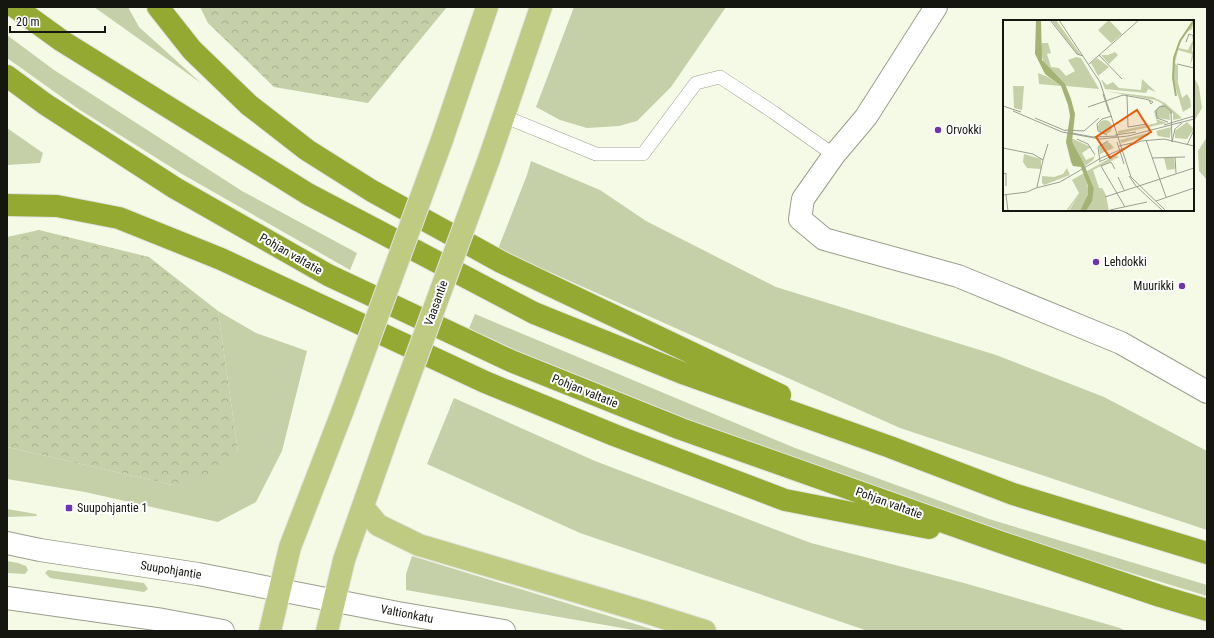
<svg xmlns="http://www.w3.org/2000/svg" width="1214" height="638" font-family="'Roboto Condensed',sans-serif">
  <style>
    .green { fill: #c5cfa8 }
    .forest { fill: url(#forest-crowns) }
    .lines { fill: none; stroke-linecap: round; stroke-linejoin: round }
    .lane-casing { stroke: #9a9e8c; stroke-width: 14 }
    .street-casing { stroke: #9a9e8c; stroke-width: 24 }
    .secondary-casing { stroke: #9a9e8c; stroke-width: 24 }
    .primary-casing { stroke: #e3e3e2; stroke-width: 24 }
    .highway-casing { stroke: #e3e3e2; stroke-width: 24 }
    .lane { stroke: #fff; stroke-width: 13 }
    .street { stroke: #fff; stroke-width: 22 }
    .secondary { stroke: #fff; stroke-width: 22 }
    .primary { stroke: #bfcb83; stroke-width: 22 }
    .highway { stroke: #94a931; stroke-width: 22 }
    .primary-bridge-casing { stroke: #e3e3e2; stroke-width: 24; stroke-linecap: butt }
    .primary-bridge { stroke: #bfcb83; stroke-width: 22 }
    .poi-dot { fill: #6b37ae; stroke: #fff; stroke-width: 1.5 }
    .labels { text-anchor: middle; stroke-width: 4; stroke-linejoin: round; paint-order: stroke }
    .poi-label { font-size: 12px; fill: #14160f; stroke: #fff; text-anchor: start }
    .street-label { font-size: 12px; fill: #14160f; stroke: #fff }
    .inset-river { fill: none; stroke: #a4b374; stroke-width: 2 }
    .inset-road { fill: none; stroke: #9b9f90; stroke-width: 1 }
    .view { fill: #e8590c; fill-opacity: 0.15; stroke: #e8590c; stroke-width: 2 }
    .inset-edge { fill: none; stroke: #14160f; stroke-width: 2 }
  </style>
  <defs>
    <pattern id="forest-crowns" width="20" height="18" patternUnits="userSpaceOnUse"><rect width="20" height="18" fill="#c5cfa8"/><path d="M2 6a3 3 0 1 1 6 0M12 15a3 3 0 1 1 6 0" fill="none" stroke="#a8b18f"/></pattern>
  </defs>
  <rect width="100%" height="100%" fill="#f5fae6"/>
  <path class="green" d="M 94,7 L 128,7 L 139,27 L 201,83 Z
    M 574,7 L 726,7 L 671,87 L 637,121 L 619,126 L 587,128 L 560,120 L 536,107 Z
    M 7,35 L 54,70 L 242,191 L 357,253 L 350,270 L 182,174 L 80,110 L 7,58 Z
    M 1193,75 L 1199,87 L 1202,108 L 1193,123 Z
    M 7,128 L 43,153 L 40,163 L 7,165 Z
    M 1207,137 L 1207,180 L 1199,171 L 1198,151 Z
    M 531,161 L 600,190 L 646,221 L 776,287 L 996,355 L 1104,397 L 1207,451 L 1207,530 L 900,428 L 498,249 L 527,175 Z
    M 218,311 L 256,333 L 307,351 L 282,451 L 256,502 L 218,522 L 85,492 L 7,479 L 7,447 L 173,485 L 238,452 Z
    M 475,314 L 795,448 L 989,519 L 1207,585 L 1207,596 L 957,520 L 639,406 L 468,331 Z
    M 454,398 L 595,461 L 811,543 L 964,583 L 1120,628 L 1126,631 L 868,631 L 580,533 L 427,464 Z
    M 7,509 L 36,514 L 37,516 L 7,517 Z
    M 412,556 L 658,631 L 639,631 L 406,590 L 406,574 Z
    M 7,561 L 18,563 L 26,566 L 28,570 L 25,574 L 7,573 Z
    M 48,570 L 144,583 L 148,589 L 144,592 L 50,578 L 45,573 Z"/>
  <path class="forest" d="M 200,7 L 447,7 L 368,103 L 274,87 L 208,23 Z
    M 39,230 L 149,257 L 218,311 L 238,452 L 211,474 L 173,485 L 7,447 L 7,237 Z"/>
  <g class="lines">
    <defs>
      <path id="lane" d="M 503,116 L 596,154 L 643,154 L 696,83 L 720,77 L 773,112 L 834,155"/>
      <path id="street" d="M 936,7 L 866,117 L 834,155 L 803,199 L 800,219 L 824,239 L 958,276 L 1121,343 L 1207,392"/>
      <path id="secondary" d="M 7,543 L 40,550 L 198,574 L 398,613 L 504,631
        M 7,598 L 163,620 L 223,631"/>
      <path id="primary" d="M 442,140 L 487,7
        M 489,159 L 541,7
        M 363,507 L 378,525 L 419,545 L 645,612 L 705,631
        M 270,631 L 290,547 L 343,410
        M 327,631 L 344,560 L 390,429"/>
      <path id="highway" d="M 15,7 L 62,41 L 308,194 L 534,313 L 685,374 L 890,447 L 1013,494 L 1207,553
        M 158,7 L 192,50 L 249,105 L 307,150 L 372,191 L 501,262 L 780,395
        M 7,76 L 45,104 L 175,188 L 328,275 L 511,361 L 681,429 L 1000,542 L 1160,596 L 1207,610
        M 7,205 L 57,206 L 119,218 L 221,259 L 485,382 L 614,435 L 785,500 L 929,528"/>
    </defs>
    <use href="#lane" class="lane-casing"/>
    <use href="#street" class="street-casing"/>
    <use href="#secondary" class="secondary-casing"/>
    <use href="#primary" class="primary-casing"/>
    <use href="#highway" class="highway-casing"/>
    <use href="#lane" class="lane"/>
    <use href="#street" class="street"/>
    <use href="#secondary" class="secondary"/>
    <use href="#primary" class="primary"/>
    <use href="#highway" class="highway"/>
    <defs>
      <path id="primary-bridge" d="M 343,410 L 442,140
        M 390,429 L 489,159"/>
    </defs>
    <use href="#primary-bridge" class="primary-bridge-casing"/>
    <use href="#primary-bridge" class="primary-bridge"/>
  </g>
  <g class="poi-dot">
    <circle cx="938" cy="130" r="4"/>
    <circle cx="1096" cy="262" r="4"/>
    <circle cx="1182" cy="286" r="4"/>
    <rect x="65" y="504" width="8" height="8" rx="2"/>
  </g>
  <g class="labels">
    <g class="poi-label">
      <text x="946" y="134">Orvokki</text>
      <text x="1104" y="266">Lehdokki</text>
      <text x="1174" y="290" text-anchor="end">Muurikki</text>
      <text x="77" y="512">Suupohjantie 1</text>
    </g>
    <g class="street-label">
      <text transform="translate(291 254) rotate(30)" y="4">Pohjan valtatie</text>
      <text transform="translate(436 303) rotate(-70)" y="4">Vaasantie</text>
      <text transform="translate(585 391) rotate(22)" y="4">Pohjan valtatie</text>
      <text transform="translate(889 503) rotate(20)" y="4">Pohjan valtatie</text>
      <text transform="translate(171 570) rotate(9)" y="4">Suupohjantie</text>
      <text transform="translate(407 614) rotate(11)" y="4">Valtionkatu</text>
    </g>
  </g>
  <g transform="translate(1003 20)">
    <rect width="191" height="191" fill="#f5fae6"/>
    <path d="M 48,0 L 53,0 L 78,35 L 74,34 ZM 191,0 L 189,9 L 182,13 L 175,28 L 185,30 L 190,20 L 189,15 L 191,17 L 189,30 L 191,35 L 187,46 L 189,34 L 175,30 L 172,43 L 175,46 L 175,64 L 174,59 L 170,59 L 171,38 L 177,21 L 183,11 ZM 39,23 L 45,23 L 48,33 L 44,34 L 48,47 L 56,48 L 63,56 L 72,51 L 65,40 L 73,37 L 78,38 L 96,69 L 63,66 L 41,44 L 37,30 ZM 112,32 L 115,35 L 106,44 L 98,35 L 105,35 ZM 94,38 L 106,47 L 95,56 L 88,43 ZM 35,53 L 45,57 L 58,66 L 36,64 ZM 98,59 L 104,65 L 110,62 L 116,68 L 138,70 L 139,59 L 153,72 L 145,69 L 143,73 L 102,69 ZM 102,71 L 150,77 L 162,83 L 179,98 L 170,100 L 170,93 L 153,99 L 164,103 L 115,114 L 115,111 L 154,103 L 151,91 L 160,84 L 152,80 ZM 184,102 L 191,109 L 184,119 L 172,118 L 172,111 ZM 168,107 L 167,118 L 155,116 L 153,111 ZM 145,113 L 147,115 L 118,123 L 117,120 ZM 21,134 L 38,139 L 38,149 L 24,148 L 20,142 ZM 113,135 L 116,137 L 90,150 L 96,168 L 99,168 L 103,175 L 106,191 L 83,191 L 91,171 L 84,151 ZM 161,138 L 171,138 L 172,149 L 164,150 ZM 64,148 L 67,155 L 41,165 L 39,163 L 39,156 L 51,157 L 60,154 ZM 81,153 L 86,171 L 82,181 L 77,191 L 66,191 L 75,176 L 65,191 L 63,191 L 76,173 L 69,160 Z" fill="#c5cfa8"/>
    <path d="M 106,0 L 119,14 L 108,23 L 95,10 ZM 170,59 L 174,59 L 179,78 L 184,74 L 187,79 L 188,87 L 180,92 ZM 10,66 L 21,66 L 19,90 L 11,88 ZM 161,87 L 166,90 L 167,100 L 155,98 L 154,91 ZM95 107a7 7 0 1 1 14 0a7 7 0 1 1-14 0ZM 68,118 L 88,127 L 79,133 L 83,140 L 92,136 L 90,140 L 82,146 L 70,129 ZM 104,122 L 107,123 L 111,128 L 97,134 L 96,127 Z" fill="#c5cfa8"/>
    <path d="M 33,0 L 38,0 L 39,40 L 62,64 L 68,79 L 72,94 L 69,122 L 81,144 L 91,169 L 89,181 L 83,191 L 77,191 L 85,174 L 85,166 L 78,147 L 70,146 L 68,142 L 63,122 L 67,96 L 65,85 L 58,66 L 42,54 L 32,34 Z" fill="#a4b374"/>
    <path class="inset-river" d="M 173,76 L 170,58 L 171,38 L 177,21 L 191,0"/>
    <path class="inset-road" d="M 47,0 L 74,34 L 80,36M 56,0 L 97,62 L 128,157 L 163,191M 183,22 L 186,14 L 191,16M 96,35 L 119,59M 86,44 L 136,0M 174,44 L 191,48M 100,74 L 106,92M 124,75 L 125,107 L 144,104M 0,86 L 18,92M 85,87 L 120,75 L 142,79 L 146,80 L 150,82 L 148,84 L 146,80M 10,91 L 59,112 L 97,119 L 125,116 L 191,99M 32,98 L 63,111M 165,102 L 154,98 L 153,91 L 156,87 L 162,86 L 168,91 L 169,122M 161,105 L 191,96M 62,110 L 81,111 L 96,98M 69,113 L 90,117 L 114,116M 104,115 L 95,111 L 94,104 L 99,99 L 109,96M 112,115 L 133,112M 74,119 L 85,124 L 92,135M 143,120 L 163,177M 114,122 L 121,144M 169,122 L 172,109 L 179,103M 184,125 L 191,110M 116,126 L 129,123M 0,128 L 30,134 L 40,140 L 34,167M 172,137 L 173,153M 149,138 L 182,137M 40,140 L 45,124M 97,141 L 95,127 L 105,121M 96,142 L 111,135M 112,149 L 108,142 L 98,146 L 122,187M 0,154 L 3,153 L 3,166M 126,156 L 133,166 L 160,191M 115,157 L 121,170M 33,168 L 57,162 L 98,138 L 138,121 L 161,119 L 191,126M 0,175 L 24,172 L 33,168M 3,175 L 5,191M 102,177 L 191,148M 153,181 L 191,168M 107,190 L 144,182"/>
    <path class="view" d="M 134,90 L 148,112 L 107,138 L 93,117 Z"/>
    <rect width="191" height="191" class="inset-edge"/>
  </g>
  <rect width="1214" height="638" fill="none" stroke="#14160f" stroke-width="16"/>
  <path d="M10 26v6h95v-6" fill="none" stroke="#14160f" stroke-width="2"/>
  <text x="16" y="26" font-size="12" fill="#14160f" stroke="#ffffff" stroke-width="3" paint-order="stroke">20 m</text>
</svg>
